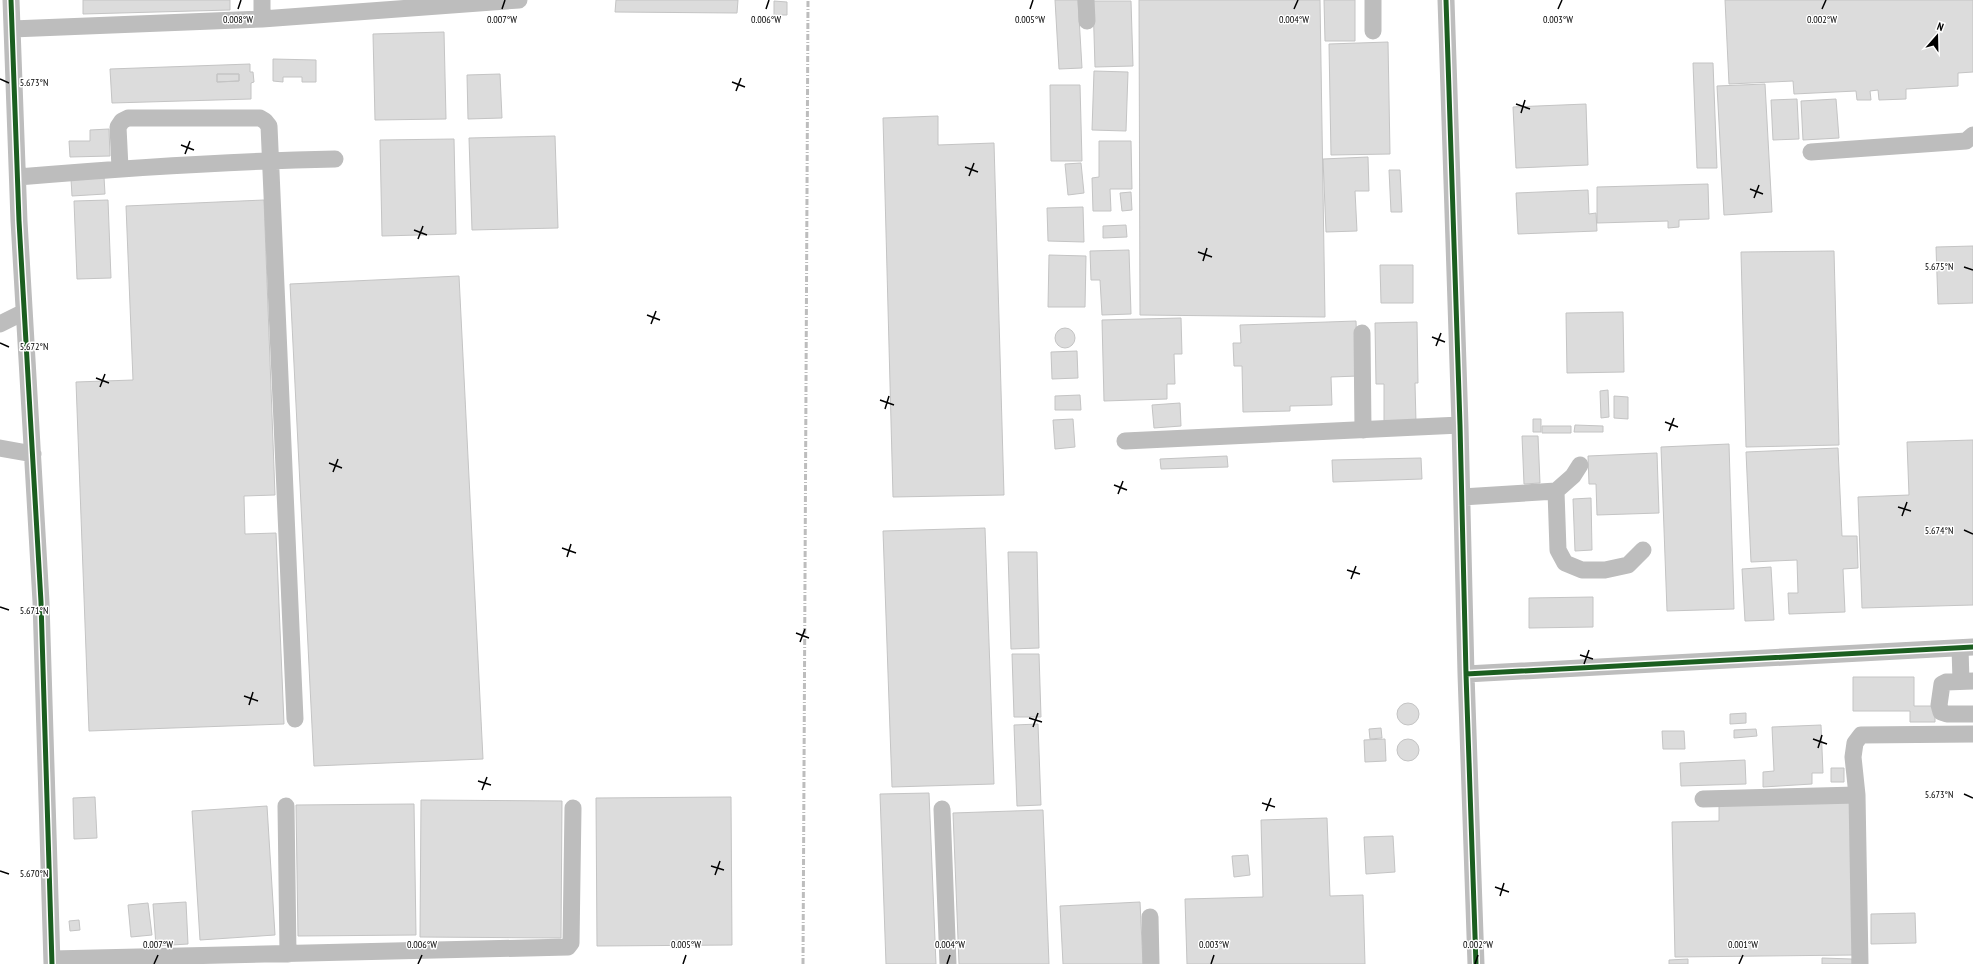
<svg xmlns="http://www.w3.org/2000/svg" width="1973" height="964" font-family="'PT Sans Narrow',sans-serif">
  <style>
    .building { fill: #dcdcdc; stroke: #c4c4c4; fill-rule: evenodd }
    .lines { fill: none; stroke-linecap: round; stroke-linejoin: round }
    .minor { stroke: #bdbdbd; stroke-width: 17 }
    .rail { stroke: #bdbdbd; stroke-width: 3; stroke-dasharray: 6 2 1 2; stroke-linecap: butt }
    .cycleway-casing { stroke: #fff; stroke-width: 8 }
    .cycleway { stroke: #1b5e20; stroke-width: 5 }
    .ticks { fill: none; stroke: #000; stroke-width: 1.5 }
    .ticks-label { font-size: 10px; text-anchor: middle; fill: #000; stroke: #fff; stroke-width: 3; stroke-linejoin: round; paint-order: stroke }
  </style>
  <rect width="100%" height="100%" fill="#fff"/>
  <path class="building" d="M 83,0 L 230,0 L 230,10 L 83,14 Z
    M 616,0 L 738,0 L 737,13 L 615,12 Z
    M 1055,0 L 1078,0 L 1082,68 L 1059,69 Z
    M 1139,0 L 1320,0 L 1325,317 L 1140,315 Z
    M 1324,0 L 1355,0 L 1355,41 L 1325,41 Z
    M 1725,0 L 1973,0 L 1973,72 L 1958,73 L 1958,86 L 1906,89 L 1906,99 L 1879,100 L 1878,90 L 1870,91 L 1871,100 L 1857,100 L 1856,91 L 1794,94 L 1793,81 L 1729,84 Z
    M 774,1 L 787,2 L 787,15 L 774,15 Z
    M 1093,1 L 1131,1 L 1133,66 L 1095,67 Z
    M 444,32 L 446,119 L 375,120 L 373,34 Z
    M 1388,42 L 1390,154 L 1331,155 L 1329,44 Z
    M 273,59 L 316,60 L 316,82 L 302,82 L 302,77 L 283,77 L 283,82 L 273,81 Z
    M 1693,63 L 1713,63 L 1717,168 L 1697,168 Z
    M 250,64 L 250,72 L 253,72 L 254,82 L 251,83 L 251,99 L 112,103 L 110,69 ZM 217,74 L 239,74 L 239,81 L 217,82 Z
    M 1094,71 L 1128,72 L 1126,131 L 1092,130 Z
    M 217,74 L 239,74 L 239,81 L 217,82 Z
    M 500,74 L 502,118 L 468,119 L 467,75 Z
    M 1765,84 L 1772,212 L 1724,215 L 1717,86 Z
    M 1050,85 L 1080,85 L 1082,161 L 1051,161 Z
    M 1797,99 L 1799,139 L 1773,140 L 1771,100 Z
    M 1836,99 L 1839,138 L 1803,140 L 1801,101 Z
    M 1586,104 L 1588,165 L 1516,168 L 1513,107 Z
    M 938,116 L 938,145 L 994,143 L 1004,495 L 893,497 L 883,118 Z
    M 109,129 L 110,156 L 70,157 L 69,141 L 90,141 L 90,130 Z
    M 555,136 L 558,228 L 472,230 L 469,138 Z
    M 454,139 L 456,234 L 382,236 L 380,140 Z
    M 1099,141 L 1131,141 L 1132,189 L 1110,189 L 1111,211 L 1093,211 L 1092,178 L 1099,177 Z
    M 1368,157 L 1369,191 L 1355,191 L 1357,231 L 1326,232 L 1323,159 Z
    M 1081,163 L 1084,193 L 1068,195 L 1065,164 Z
    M 1389,170 L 1400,170 L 1402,212 L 1391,212 Z
    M 104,177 L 105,194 L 72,196 L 71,179 Z
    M 1708,184 L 1709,219 L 1679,220 L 1679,227 L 1668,228 L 1668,221 L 1597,223 L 1597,187 Z
    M 1588,190 L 1589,214 L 1596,213 L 1597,231 L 1518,234 L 1516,193 Z
    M 1131,192 L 1132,210 L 1122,211 L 1120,193 Z
    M 108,200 L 111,278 L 77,279 L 74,201 Z
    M 264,200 L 275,495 L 244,496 L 245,534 L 276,533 L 284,724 L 89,731 L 76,382 L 133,380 L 126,206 Z
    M 1083,207 L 1084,242 L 1048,241 L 1047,208 Z
    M 1126,225 L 1127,237 L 1103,238 L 1103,226 Z
    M 1973,246 L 1973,303 L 1938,304 L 1936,247 Z
    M 1129,250 L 1131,314 L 1102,315 L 1100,280 L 1091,280 L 1090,251 Z
    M 1834,251 L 1839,445 L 1746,447 L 1741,252 Z
    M 1049,255 L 1086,256 L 1085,307 L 1048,307 Z
    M 1380,265 L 1413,265 L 1413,303 L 1381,303 Z
    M 459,276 L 483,759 L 314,766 L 290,284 Z
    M 1623,312 L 1624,372 L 1567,373 L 1566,313 Z
    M 1181,318 L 1182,354 L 1174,354 L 1175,384 L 1167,384 L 1167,399 L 1104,401 L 1102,320 Z
    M 1356,321 L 1358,376 L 1331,377 L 1332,405 L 1290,406 L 1290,411 L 1243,412 L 1242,366 L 1234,366 L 1233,343 L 1241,343 L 1240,325 Z
    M 1417,322 L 1418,383 L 1415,383 L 1416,423 L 1384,424 L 1384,384 L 1376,384 L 1375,323 Z
    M1055 338a10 10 0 1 1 20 0a10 10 0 1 1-20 0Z
    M 1077,351 L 1078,378 L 1052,379 L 1051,352 Z
    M 1608,390 L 1609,417 L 1601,418 L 1600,391 Z
    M 1080,395 L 1081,410 L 1055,410 L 1055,396 Z
    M 1614,396 L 1628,397 L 1628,419 L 1614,418 Z
    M 1180,403 L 1181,426 L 1154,428 L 1152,405 Z
    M 1073,419 L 1075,447 L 1055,449 L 1053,420 Z
    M 1533,419 L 1541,419 L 1541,432 L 1533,432 Z
    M 1575,425 L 1603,426 L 1603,432 L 1574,432 Z
    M 1542,426 L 1571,426 L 1571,433 L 1542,433 Z
    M 1522,436 L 1538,436 L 1540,483 L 1524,484 Z
    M 1973,440 L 1973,605 L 1862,608 L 1858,497 L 1909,495 L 1907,442 Z
    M 1729,444 L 1734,609 L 1667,611 L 1661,447 Z
    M 1838,448 L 1842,536 L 1857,536 L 1858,568 L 1843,569 L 1845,612 L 1789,614 L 1788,593 L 1798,593 L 1797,560 L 1751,562 L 1746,452 Z
    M 1657,453 L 1659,513 L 1597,515 L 1596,484 L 1589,484 L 1588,456 Z
    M 1227,456 L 1228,467 L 1161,469 L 1160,459 Z
    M 1421,458 L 1422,479 L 1333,482 L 1332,460 Z
    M 1591,498 L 1592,550 L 1575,551 L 1573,499 Z
    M 985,528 L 994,784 L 892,787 L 883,531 Z
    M 1008,552 L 1037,552 L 1039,648 L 1011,649 Z
    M 1771,567 L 1774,620 L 1745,621 L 1742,569 Z
    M 1593,597 L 1593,627 L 1529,628 L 1529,598 Z
    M 1012,654 L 1039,654 L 1041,717 L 1014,717 Z
    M 1853,677 L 1914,677 L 1914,706 L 1935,706 L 1935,722 L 1910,722 L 1910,711 L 1853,711 Z
    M1397 714a11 11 0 1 1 22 0a11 11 0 1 1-22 0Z
    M 1746,713 L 1746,723 L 1730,724 L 1730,714 Z
    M 1038,724 L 1041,805 L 1017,806 L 1014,725 Z
    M 1821,725 L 1823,773 L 1812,773 L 1812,784 L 1763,787 L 1763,772 L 1774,771 L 1772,727 Z
    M 1381,728 L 1382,738 L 1370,739 L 1369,729 Z
    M 1756,729 L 1757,736 L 1734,738 L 1734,730 Z
    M 1662,731 L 1684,731 L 1685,749 L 1663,749 Z
    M1397 750a11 11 0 1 1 22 0a11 11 0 1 1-22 0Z
    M 1385,739 L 1386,761 L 1365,762 L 1364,740 Z
    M 1745,760 L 1746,784 L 1681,786 L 1680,763 Z
    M 1831,768 L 1844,768 L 1844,782 L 1831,782 Z
    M 929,793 L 936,964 L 886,964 L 880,794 Z
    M 95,797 L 97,838 L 74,839 L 73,798 Z
    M 731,797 L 732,945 L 597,946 L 596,798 Z
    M 421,800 L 562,801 L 561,938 L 420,937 Z
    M 1853,801 L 1855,955 L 1675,957 L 1672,822 L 1719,821 L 1719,802 Z
    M 414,804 L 416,935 L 298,936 L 296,805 Z
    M 267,806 L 275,935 L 200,940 L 192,811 Z
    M 1043,810 L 1049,964 L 959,964 L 953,813 Z
    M 1327,818 L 1330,896 L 1363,895 L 1365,964 L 1187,964 L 1185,899 L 1263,897 L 1261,820 Z
    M 1393,836 L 1395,872 L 1366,874 L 1364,837 Z
    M 1248,855 L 1250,875 L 1234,877 L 1232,856 Z
    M 186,902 L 188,944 L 156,946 L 153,904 Z
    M 1140,902 L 1143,964 L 1063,964 L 1060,906 Z
    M 148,903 L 152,935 L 131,937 L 128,905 Z
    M 1915,913 L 1916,943 L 1871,944 L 1871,914 Z
    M 79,920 L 80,930 L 70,931 L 69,921 Z
    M 1822,958 L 1852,959 L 1852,964 L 1822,964 Z
    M 1688,959 L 1688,964 L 1669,964 L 1669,960 Z"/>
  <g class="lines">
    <path class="minor" d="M 11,0 L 19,221 L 41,602 L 52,964
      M 262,0 L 262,19
      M 1086,0 L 1087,21
      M 1446,0 L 1460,425 L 1466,674 L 1476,964
      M 12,29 L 262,19 L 519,0
      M 1373,31 L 1373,0
      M 1811,152 L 1966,141 L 1973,135
      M 120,168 L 118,127 L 122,121 L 128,118 L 260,118 L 265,121 L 269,126 L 295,719
      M 18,177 C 123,168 229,161 335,159
      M 0,324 L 24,312
      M 1362,333 L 1363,430
      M 1125,441 L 1460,425
      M 0,448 L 33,454
      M 1556,491 L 1558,550 L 1565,563 L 1582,570 L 1605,570 L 1628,565 L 1643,550
      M 1462,497 L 1556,491 L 1573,476 L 1580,465
      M 1960,648 L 1961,681
      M 1466,674 L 1973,647
      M 1973,681 L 1946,682 L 1942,684 L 1939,705 L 1941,712 L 1947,714 L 1973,714
      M 1703,799 L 1857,795
      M 286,806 L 288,954
      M 942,809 L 948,964
      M 1150,917 L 1151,964
      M 52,959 L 568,947 L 571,943 L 573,808
      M 1860,964 L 1857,795 L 1853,757 L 1855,743 L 1861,735 L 1973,734"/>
    <path class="rail" d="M 803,964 L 808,0"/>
    <defs>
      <path id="cycleway" d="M 11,0 L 19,221 L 41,602 L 52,964
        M 1446,0 L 1460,425 L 1466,674 L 1476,964
        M 1466,674 L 1973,647"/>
    </defs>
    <use href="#cycleway" class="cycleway-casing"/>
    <use href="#cycleway" class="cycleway"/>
  </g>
  <path class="ticks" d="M 238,9 L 241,0M 502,9 L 505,0M 766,9 L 769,0M 1030,9 L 1033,0M 1294,9 L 1298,0M 1558,9 L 1562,0M 1822,9 L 1826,0M 0,79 L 9,83M 732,82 L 745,87M 736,91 L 741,78M 1516,104 L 1530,109M 1521,113 L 1525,100M 181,145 L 194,150M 185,154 L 190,141M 965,167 L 978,172M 969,176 L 974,163M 1750,189 L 1763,194M 1754,198 L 1759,185M 414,230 L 427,235M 418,239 L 423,226M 1198,252 L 1212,257M 1203,261 L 1207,248M 1964,267 L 1973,270M 647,315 L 660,320M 651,324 L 656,311M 1432,337 L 1445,342M 0,343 L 9,347M 1436,346 L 1441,333M 96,378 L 109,383M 100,387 L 105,374M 880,400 L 894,405M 885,409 L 889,396M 1665,422 L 1678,427M 1669,431 L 1674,418M 329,463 L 342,468M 333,472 L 338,459M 1114,485 L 1127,490M 1118,494 L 1123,481M 1898,507 L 1911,511M 1902,516 L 1907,502M 1964,530 L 1973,534M 562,548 L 576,553M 567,557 L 571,544M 1347,570 L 1360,574M 1351,579 L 1356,566M 0,607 L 9,610M 796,633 L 809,638M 800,642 L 805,629M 1580,655 L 1593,659M 1584,664 L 1589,650M 244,696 L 258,701M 249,705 L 253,692M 1029,718 L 1042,722M 1033,727 L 1038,713M 1813,739 L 1827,744M 1818,748 L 1822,735M 478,781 L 491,785M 482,790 L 487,777M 1964,794 L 1973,798M 1262,803 L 1275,807M 1266,811 L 1271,798M 711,866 L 724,870M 0,871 L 9,874M 715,875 L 720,861M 1495,887 L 1509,892M 1500,896 L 1504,883M 154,964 L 158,955M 418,964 L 422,955M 683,964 L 686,955M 947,964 L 950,955M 1211,964 L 1214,955M 1475,964 L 1478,955M 1739,964 L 1743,955"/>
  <g class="ticks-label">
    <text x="238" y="23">0.008°W</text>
    <text x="502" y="23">0.007°W</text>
    <text x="766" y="23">0.006°W</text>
    <text x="1030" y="23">0.005°W</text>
    <text x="1294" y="23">0.004°W</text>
    <text x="1558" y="23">0.003°W</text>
    <text x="1822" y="23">0.002°W</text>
    <text x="34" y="86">5.673°N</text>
    <text x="1939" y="270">5.675°N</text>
    <text x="34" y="350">5.672°N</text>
    <text x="1939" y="534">5.674°N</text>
    <text x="34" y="614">5.671°N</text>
    <text x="1939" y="798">5.673°N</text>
    <text x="34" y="877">5.670°N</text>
    <text x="158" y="948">0.007°W</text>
    <text x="422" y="948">0.006°W</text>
    <text x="686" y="948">0.005°W</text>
    <text x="950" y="948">0.004°W</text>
    <text x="1214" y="948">0.003°W</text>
    <text x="1478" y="948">0.002°W</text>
    <text x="1743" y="948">0.001°W</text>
  </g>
  <g transform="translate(1937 36) rotate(20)" stroke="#ffffff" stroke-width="3" paint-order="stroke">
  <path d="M0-3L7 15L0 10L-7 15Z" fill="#000000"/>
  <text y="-6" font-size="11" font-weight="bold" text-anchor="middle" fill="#000000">N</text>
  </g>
</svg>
